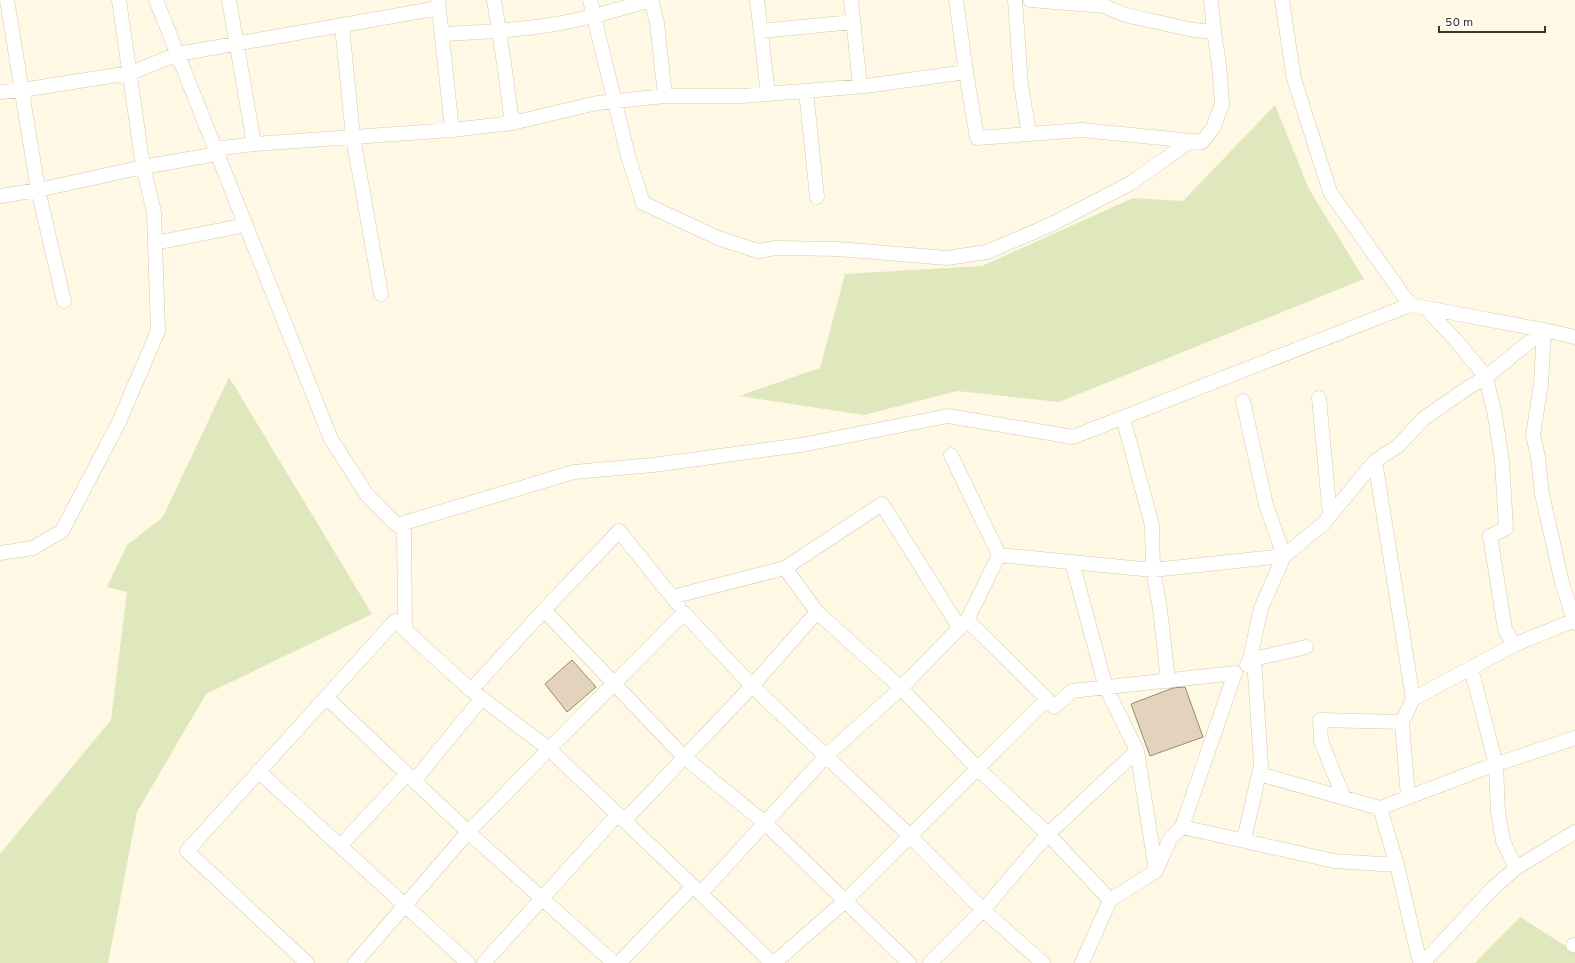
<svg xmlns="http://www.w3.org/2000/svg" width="1575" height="963" font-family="Overpass,sans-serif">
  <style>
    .green { fill: #dee8bc }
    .building { fill: #e3d3bd; stroke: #998a75 }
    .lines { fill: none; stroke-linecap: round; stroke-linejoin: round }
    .minor-casing { stroke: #d2cab2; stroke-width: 15 }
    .minor { stroke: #fff; stroke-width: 14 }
  </style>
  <rect width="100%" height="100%" fill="#fff8e4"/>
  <path class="green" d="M 1275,105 L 1309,189 L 1364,279 L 1059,402 L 957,391 L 864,415 L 739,396 L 820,368 L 845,274 L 982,266 L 1133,198 L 1183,201 Z
    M 229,377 L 372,614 L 206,694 L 137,812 L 108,963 L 0,963 L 0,854 L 111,720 L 127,592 L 107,587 L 127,545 L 163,517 Z
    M 1520,917 L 1575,952 L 1575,963 L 1475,963 Z"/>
  <path class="building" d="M 572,660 L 596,687 L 567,712 L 545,684 Z
    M 1185,687 L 1203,737 L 1150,756 L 1131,704 L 1173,688 Z"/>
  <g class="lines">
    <defs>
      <path id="minor" d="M 7,0 L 38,190 L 64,301
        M 156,0 L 331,439 L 367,495 L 397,525 L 574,472 L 653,465 L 801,445 L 948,416 L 1073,437 L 1410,305
        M 229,0 L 254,144
        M 438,0 L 452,130
        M 494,0 L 504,63 L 512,123
        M 590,0 L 628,156 L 643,203 L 718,238 L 758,251 L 776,248 L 838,249 L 947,258 L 987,252 L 1052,224 L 1131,183 L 1190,141
        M 651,0 L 657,23 L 665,96
        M 757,0 L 768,94
        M 851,0 L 860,86
        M 956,0 L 966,72 L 977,138 L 1082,130 L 1202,142 L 1213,128 L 1222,104 L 1219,65 L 1214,31 L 1211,0
        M 1015,0 L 1021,85 L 1029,134
        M 1030,0 L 1104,6
        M 1096,0 C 1115,15 1139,18 1162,23 C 1180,27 1196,32 1214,31
        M 1282,0 L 1294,79 L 1330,192 L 1410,305 L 1544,330 L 1575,337
        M 342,26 L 353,137 L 381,294
        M 761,31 L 853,22
        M 442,34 C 476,32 510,31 543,26 C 580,21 616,10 651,0
        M 806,91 L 817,197
        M 0,92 L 22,90 L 130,73 L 178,54 L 439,8
        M 215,149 L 254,144 L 452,130 L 512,123 L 597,103 L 665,96 L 742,96 L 866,86 L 966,72
        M 0,196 L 38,190 L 143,167 L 217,154
        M 155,243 L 246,225
        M 1426,308 L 1459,344 L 1486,377 L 1495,416 L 1502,461 L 1506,528 L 1490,536 L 1505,629 L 1514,645
        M 1544,330 L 1541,384 L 1533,435 L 1538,457 L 1542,494 L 1551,534 L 1562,583 L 1575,623
        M 1319,398 L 1330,516
        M 1123,418 L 1152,525 L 1153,570 L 1160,609 L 1168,681
        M 951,455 L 999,555 L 1153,570 L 1284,556 L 1266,505 L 1243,401
        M 404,523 L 405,630
        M 0,553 L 33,548 L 62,531 L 119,422 L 158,331 L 154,212 L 143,167 L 119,0
        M 1072,562 L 1106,688 L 1137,751 L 1156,871
        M 785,568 L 817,612 L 901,688 L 978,769 L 1048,834 L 1110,900
        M 672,597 L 785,568 L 882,504 L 959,627
        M 544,610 L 684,757 L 765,823 L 909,963
        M 967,620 L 1047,699
        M 1249,663 L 1261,608 L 1284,556 L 1323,524 L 1375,461 L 1398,446 L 1423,419 L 1469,387 L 1486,377 L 1544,330
        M 1247,665 L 1254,659 L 1306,647
        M 1471,668 L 1496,765 L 1498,812 L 1503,841 L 1516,868
        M 471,690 L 544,610 L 619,531 L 678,604
        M 326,697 L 468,832 L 614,963
        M 1413,699 L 1514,645 L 1575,620
        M 1402,722 L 1408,797
        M 258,771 L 468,963
        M 1259,774 L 1380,808 L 1485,768 L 1575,738
        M 414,781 L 482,698
        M 1344,798 L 1321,741 L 1320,720 L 1402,722 L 1413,699 L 1375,461
        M 1380,808 L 1397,865 L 1420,963
        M 624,821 L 752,686 L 817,612
        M 1182,827 L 1334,861 L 1397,865
        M 1244,840 L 1261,765 L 1254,659
        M 340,846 L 407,774
        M 701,893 L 826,756 L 901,688 L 967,620 L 999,555
        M 1573,945 L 1575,945
        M 307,963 L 187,851 L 395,621 L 471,690 L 549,749 L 693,886 L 772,963
        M 355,963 L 468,832 L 549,749 L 684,613 L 752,686 L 909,835 L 983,910 L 1043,963
        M 484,963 L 618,814
        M 619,963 L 693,886
        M 774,963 L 845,901 L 1047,699 L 1054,707 L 1072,691 L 1235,673 L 1182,827 L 1170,839 L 1156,871 L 1110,900 L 1082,963
        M 930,963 L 983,910 L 1048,834 L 1137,751
        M 1423,963 L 1493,888 L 1516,868 L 1575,832"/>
    </defs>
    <use href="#minor" class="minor-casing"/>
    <use href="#minor" class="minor"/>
  </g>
  <path d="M1439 26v6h106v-6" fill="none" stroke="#3a372d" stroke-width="2"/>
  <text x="1445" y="26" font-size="12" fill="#3a372d" stroke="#ffffff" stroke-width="3" paint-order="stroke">50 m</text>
</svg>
